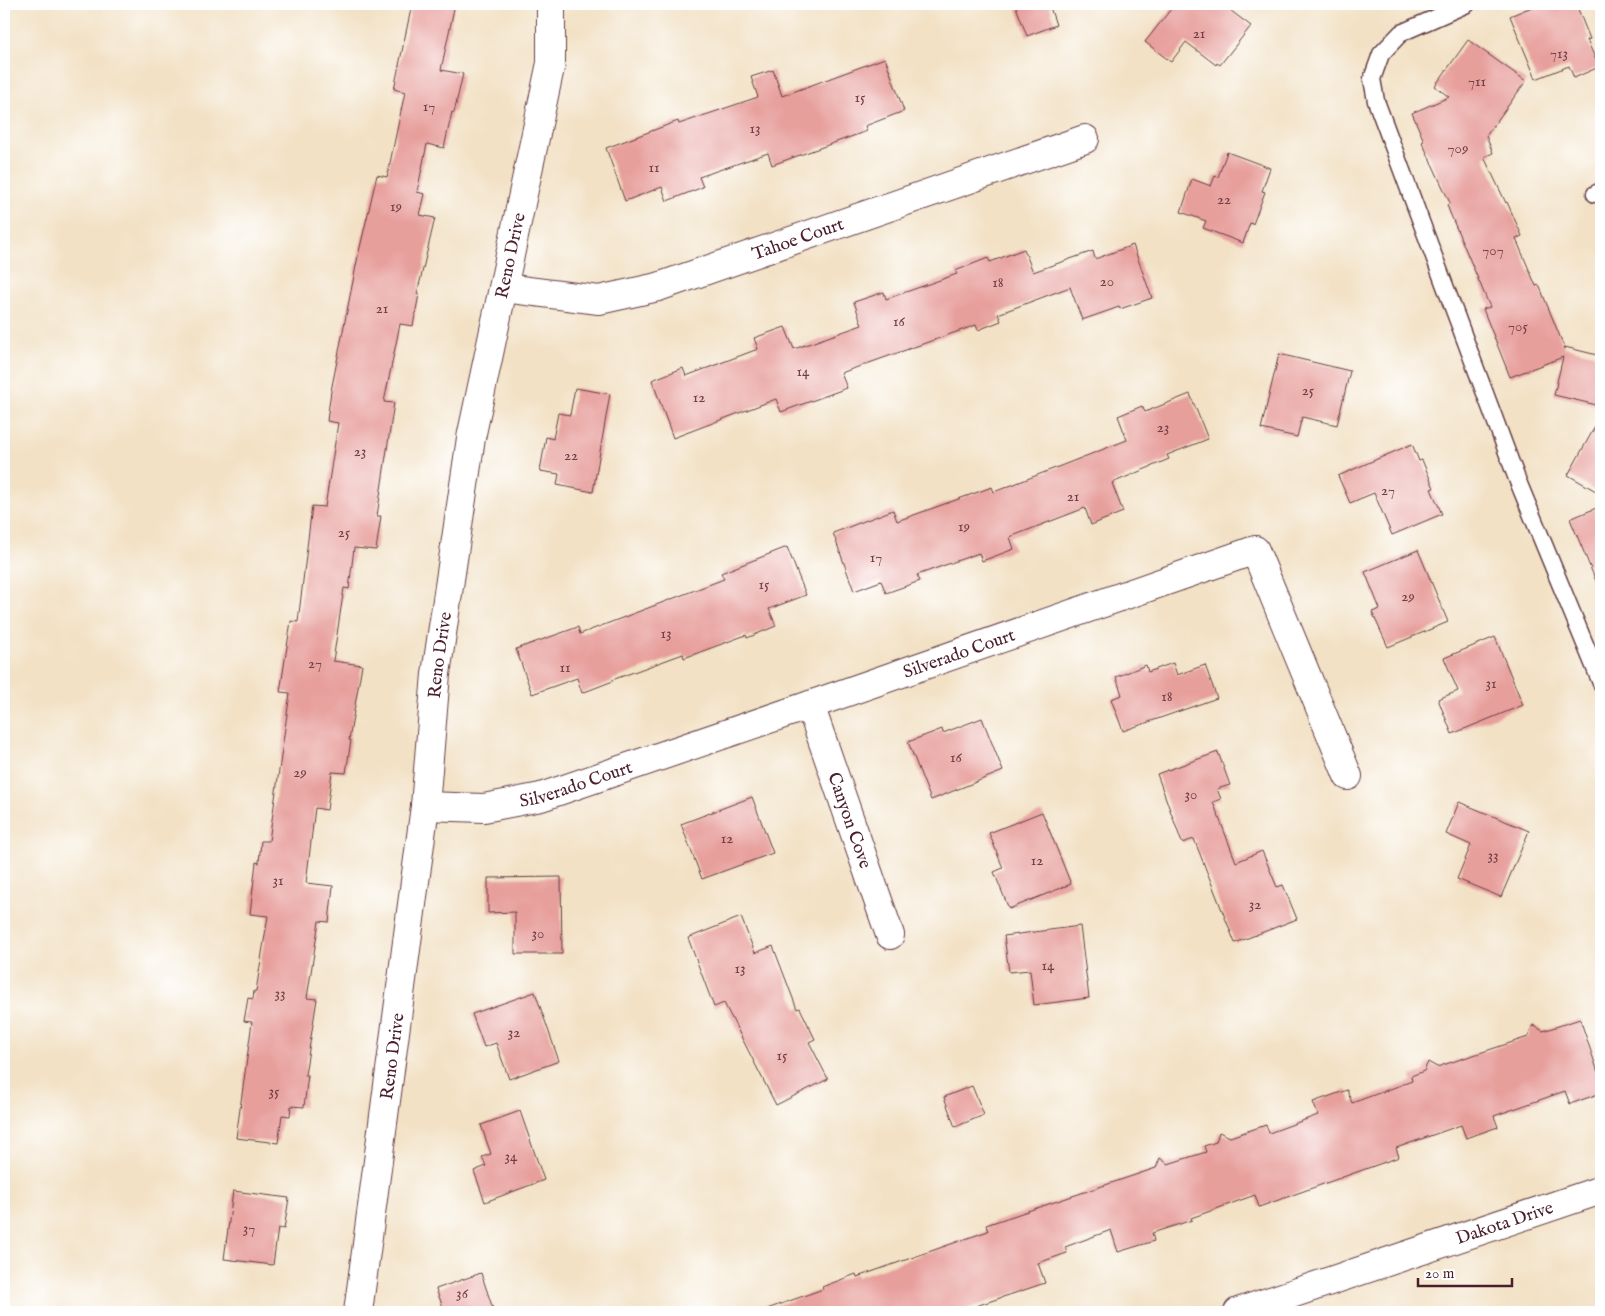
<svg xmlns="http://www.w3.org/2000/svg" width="1605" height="1316" font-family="'IM FELL English',serif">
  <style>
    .building { fill: #e79f9b }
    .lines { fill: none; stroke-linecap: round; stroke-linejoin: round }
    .lane-casing { stroke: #633c42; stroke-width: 19 }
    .street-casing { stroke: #633c42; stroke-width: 30 }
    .lane { stroke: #fff; stroke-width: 16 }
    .street { stroke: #fff; stroke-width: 28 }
    .labels { text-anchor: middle; stroke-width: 4.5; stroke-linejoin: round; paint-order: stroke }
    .number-label { font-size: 15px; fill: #713f47 }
    .street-label { font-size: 18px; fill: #4a1f2b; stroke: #fff }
  </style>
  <rect width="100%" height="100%" fill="#fff"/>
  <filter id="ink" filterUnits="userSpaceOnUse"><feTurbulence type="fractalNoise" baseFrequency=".02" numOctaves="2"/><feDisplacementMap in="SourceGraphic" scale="10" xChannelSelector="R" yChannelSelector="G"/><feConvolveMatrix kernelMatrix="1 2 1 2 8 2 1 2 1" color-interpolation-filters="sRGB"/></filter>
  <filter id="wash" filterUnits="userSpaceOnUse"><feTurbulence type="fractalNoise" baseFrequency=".0096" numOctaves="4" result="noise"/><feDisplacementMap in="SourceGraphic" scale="20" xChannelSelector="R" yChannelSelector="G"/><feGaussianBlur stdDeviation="1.12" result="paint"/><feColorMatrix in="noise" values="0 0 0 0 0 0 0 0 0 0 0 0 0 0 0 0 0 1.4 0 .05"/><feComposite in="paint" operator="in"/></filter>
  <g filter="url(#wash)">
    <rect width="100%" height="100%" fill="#f2e1c5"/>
    <g id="blocks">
      <path class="building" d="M 412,4 L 455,4 L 441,70 L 463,74 L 454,113 L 452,112 L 444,148 L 427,144 L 417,192 L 425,194 L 420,215 L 435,218 L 417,294 L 419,294 L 413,326 L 400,324 L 384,402 L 394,403 L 377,516 L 381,516 L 376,550 L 354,548 L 349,589 L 344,588 L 333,661 L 362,665 L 349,740 L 351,740 L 346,773 L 332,772 L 327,810 L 315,808 L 306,883 L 333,886 L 329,922 L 319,921 L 307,998 L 317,999 L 305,1075 L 308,1075 L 304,1107 L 291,1106 L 290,1116 L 282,1115 L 278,1143 L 236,1138 L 252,1022 L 244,1021 L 248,998 L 253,999 L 254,991 L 256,991 L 268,916 L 250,914 L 256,862 L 259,863 L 261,841 L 269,841 L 290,693 L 280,692 L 291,621 L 298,622 L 312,506 L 325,507 L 338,423 L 327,421 L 331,391 L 358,256 L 377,175 L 387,177 L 405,92 L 394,89 Z
        M 1015,4 L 1049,4 L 1056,25 L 1027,36 Z
        M 1175,4 L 1222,4 L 1251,26 L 1220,65 L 1217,63 L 1216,65 L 1186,42 L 1171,62 L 1145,42 Z
        M 1539,4 L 1576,4 L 1590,39 L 1587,40 L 1599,67 L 1574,78 L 1569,66 L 1536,79 L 1510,16 Z
        M 1468,40 L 1526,81 L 1486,136 L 1493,153 L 1484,157 L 1506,203 L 1507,202 L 1522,236 L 1516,239 L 1536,286 L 1539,285 L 1565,349 L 1565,347 L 1601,356 L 1601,406 L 1554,395 L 1563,357 L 1510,377 L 1483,309 L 1490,307 L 1450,213 L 1447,205 L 1450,203 L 1422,142 L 1424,141 L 1412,113 L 1449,97 L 1435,86 Z
        M 885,58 L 904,111 L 865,126 L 867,131 L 772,165 L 768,153 L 699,177 L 703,187 L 667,201 L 662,187 L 625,201 L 606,148 L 678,121 L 679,124 L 758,97 L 751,77 L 773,70 L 782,96 Z
        M 1227,152 L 1270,168 L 1262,191 L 1265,192 L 1253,224 L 1250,223 L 1243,243 L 1203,228 L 1206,221 L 1181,212 L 1192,179 L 1211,186 L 1215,176 L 1218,177 Z
        M 1133,245 L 1152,298 L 1120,309 L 1119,307 L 1082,320 L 1070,287 L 998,314 L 1001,321 L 978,330 L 976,325 L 841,373 L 847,388 L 781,412 L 776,399 L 673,438 L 652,380 L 683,368 L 686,376 L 758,349 L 754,338 L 785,327 L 794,349 L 862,325 L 854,302 L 884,292 L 886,299 L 957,274 L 955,271 L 988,258 L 990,262 L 1024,249 L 1033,272 L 1093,251 L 1095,259 Z
        M 1279,354 L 1350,371 L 1337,425 L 1302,417 L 1297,437 L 1261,429 Z
        M 575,388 L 610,394 L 593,492 L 557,485 L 559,474 L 540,471 L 546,437 L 553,439 L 558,413 L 570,415 Z
        M 1190,394 L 1208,439 L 1167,455 L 1169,459 L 1112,483 L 1123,512 L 1091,525 L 1085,508 L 1010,537 L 1014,549 L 982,561 L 979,553 L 917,575 L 920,581 L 886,593 L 881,581 L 854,591 L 833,533 L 893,510 L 897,521 L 992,487 L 994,492 L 1127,440 L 1118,416 L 1142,406 L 1145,412 Z
        M 1601,416 L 1601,494 L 1568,475 Z
        M 1412,444 L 1419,461 L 1422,460 L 1434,488 L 1431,489 L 1442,514 L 1392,535 L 1374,493 L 1350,503 L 1338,476 Z
        M 1601,506 L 1601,593 L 1570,519 Z
        M 787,547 L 806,595 L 769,609 L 776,626 L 747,638 L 746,635 L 684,658 L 683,654 L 612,680 L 613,681 L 582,693 L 577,678 L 532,694 L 516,649 L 578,627 L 580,634 L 724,579 L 721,573 Z
        M 1418,550 L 1448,622 L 1388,647 L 1372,612 L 1380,609 L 1365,572 Z
        M 1495,637 L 1523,705 L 1452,734 L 1438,699 L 1458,691 L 1444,658 Z
        M 1173,663 L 1177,675 L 1205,665 L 1217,698 L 1123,731 L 1111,699 L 1122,695 L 1116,677 L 1146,665 L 1148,672 Z
        M 982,718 L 1003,771 L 931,800 L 908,742 L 942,729 L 943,733 Z
        M 1218,752 L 1230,785 L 1217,789 L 1221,799 L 1213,802 L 1236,862 L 1262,851 L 1277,887 L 1283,885 L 1297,919 L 1235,943 L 1194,839 L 1182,843 L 1157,774 Z
        M 752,797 L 773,853 L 702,879 L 681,824 Z
        M 1459,802 L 1529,831 L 1501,897 L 1457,879 L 1471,845 L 1446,834 Z
        M 1042,812 L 1071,884 L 1009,909 L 994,872 L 1003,868 L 989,833 Z
        M 561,877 L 562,954 L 515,954 L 515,912 L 488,913 L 488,878 Z
        M 741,917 L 755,953 L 773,946 L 797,1009 L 800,1008 L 815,1039 L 809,1042 L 828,1079 L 776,1105 L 724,1003 L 714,1007 L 688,938 Z
        M 1080,926 L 1089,998 L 1034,1005 L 1030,970 L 1009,972 L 1004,936 Z
        M 535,992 L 559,1061 L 509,1079 L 496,1043 L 484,1047 L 472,1014 Z
        M 1580,1019 L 1601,1081 L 1601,1093 L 1570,1104 L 1565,1091 L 1494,1116 L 1498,1127 L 1466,1138 L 1461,1125 L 1396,1148 L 1399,1157 L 1259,1207 L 1255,1195 L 1191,1218 L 1192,1220 L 1152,1233 L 1154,1241 L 1118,1252 L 1111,1230 L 1065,1247 L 1067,1253 L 1038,1263 L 1045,1283 L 958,1312 L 768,1312 L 767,1309 L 823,1289 L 822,1287 L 856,1274 L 857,1277 L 988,1231 L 986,1225 L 1156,1168 L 1160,1158 L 1168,1164 L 1206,1152 L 1204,1146 L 1216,1142 L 1219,1132 L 1230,1137 L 1266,1125 L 1269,1133 L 1318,1115 L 1313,1102 L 1347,1090 L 1352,1103 L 1412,1081 L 1411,1076 L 1424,1071 L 1428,1062 L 1437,1067 L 1528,1037 L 1533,1025 L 1543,1031 Z
        M 972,1086 L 984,1115 L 955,1127 L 944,1097 Z
        M 520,1111 L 544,1180 L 485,1202 L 474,1171 L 486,1166 L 482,1157 L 491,1154 L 481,1125 Z
        M 233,1191 L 289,1198 L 284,1229 L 278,1228 L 273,1265 L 224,1259 Z
        M 481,1273 L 494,1312 L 445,1312 L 436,1289 Z"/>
    </g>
  </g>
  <g filter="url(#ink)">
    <use href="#blocks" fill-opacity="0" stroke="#633c42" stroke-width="1"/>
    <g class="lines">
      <defs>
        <path id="lane" d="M 1467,4 L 1401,33 L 1381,54 L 1372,79 L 1376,101 L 1517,479 L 1601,683
          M 1595,194 L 1601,191"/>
        <g id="street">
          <path id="s1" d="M 504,288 L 599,300 L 658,287 L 1085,139"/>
          <path id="s2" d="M 810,705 L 890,935"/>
          <path id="s3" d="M 425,806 L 484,808 L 541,797 L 810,705 L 1255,550 L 1348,776"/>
          <path id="s4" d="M 358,1312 L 425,806 L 436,674 L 471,438 L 551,63 L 551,4"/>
          <path id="s5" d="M 1238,1312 L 1601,1190"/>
        </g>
      </defs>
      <use href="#lane" class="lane-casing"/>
      <use href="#street" class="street-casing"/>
      <use href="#lane" class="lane"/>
      <use href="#street" class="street"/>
    </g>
  </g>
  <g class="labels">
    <g class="number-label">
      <text x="1199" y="38">21</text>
      <text x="1559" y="58">713</text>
      <text x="1477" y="86">711</text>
      <text x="860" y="102">15</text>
      <text x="429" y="111">17</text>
      <text x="755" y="133">13</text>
      <text x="1458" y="153">709</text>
      <text x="654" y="172">11</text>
      <text x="1224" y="204">22</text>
      <text x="396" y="211">19</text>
      <text x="1493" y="255">707</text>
      <text x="1107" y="286">20</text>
      <text x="998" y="287">18</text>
      <text x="382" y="313">21</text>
      <text x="899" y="326">16</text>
      <text x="1518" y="331">705</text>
      <text x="803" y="376">14</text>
      <text x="1308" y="395">25</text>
      <text x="699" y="402">12</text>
      <text x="1163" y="432">23</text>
      <text x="360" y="456">23</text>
      <text x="571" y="460">22</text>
      <text x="1388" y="495">27</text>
      <text x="1073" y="501">21</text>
      <text x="964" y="531">19</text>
      <text x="344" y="537">25</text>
      <text x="876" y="562">17</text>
      <text x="764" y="589">15</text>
      <text x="1408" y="601">29</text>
      <text x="666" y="638">13</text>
      <text x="315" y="668">27</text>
      <text x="565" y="672">11</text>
      <text x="1491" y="688">31</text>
      <text x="1167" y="701">18</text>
      <text x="956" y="762">16</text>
      <text x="300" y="777">29</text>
      <text x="1191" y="799">30</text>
      <text x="727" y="843">12</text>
      <text x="1493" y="860">33</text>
      <text x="1037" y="865">12</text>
      <text x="278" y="885">31</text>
      <text x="1255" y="909">32</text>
      <text x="538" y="938">30</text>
      <text x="1048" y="970">14</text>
      <text x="740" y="973">13</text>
      <text x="280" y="998">33</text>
      <text x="514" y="1037">32</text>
      <text x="782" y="1060">15</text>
      <text x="274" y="1096">35</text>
      <text x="511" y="1161">34</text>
      <text x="249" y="1233">37</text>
      <text x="462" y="1298">36</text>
    </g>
    <g class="street-label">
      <text dy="6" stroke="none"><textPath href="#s1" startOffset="304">Tahoe Court</textPath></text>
      <text dy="6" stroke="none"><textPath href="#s4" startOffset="1068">Reno Drive</textPath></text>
      <text dy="6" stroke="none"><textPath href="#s3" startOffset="559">Silverado Court</textPath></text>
      <text dy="6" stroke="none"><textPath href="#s4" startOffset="662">Reno Drive</textPath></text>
      <text dy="6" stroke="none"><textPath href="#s3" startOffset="154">Silverado Court</textPath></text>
      <text dy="6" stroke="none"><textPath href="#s2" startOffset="122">Canyon Cove</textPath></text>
      <text dy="6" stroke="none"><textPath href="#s4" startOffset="258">Reno Drive</textPath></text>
      <text dy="6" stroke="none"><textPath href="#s5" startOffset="281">Dakota Drive</textPath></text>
    </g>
  </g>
  <rect width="1605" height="1316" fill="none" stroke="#fff" stroke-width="20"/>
  <path d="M1418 1278v8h94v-8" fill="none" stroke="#4a1f2b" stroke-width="2.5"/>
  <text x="1425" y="1278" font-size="15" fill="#4a1f2b" stroke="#ffffff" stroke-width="4" paint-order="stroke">20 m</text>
</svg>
